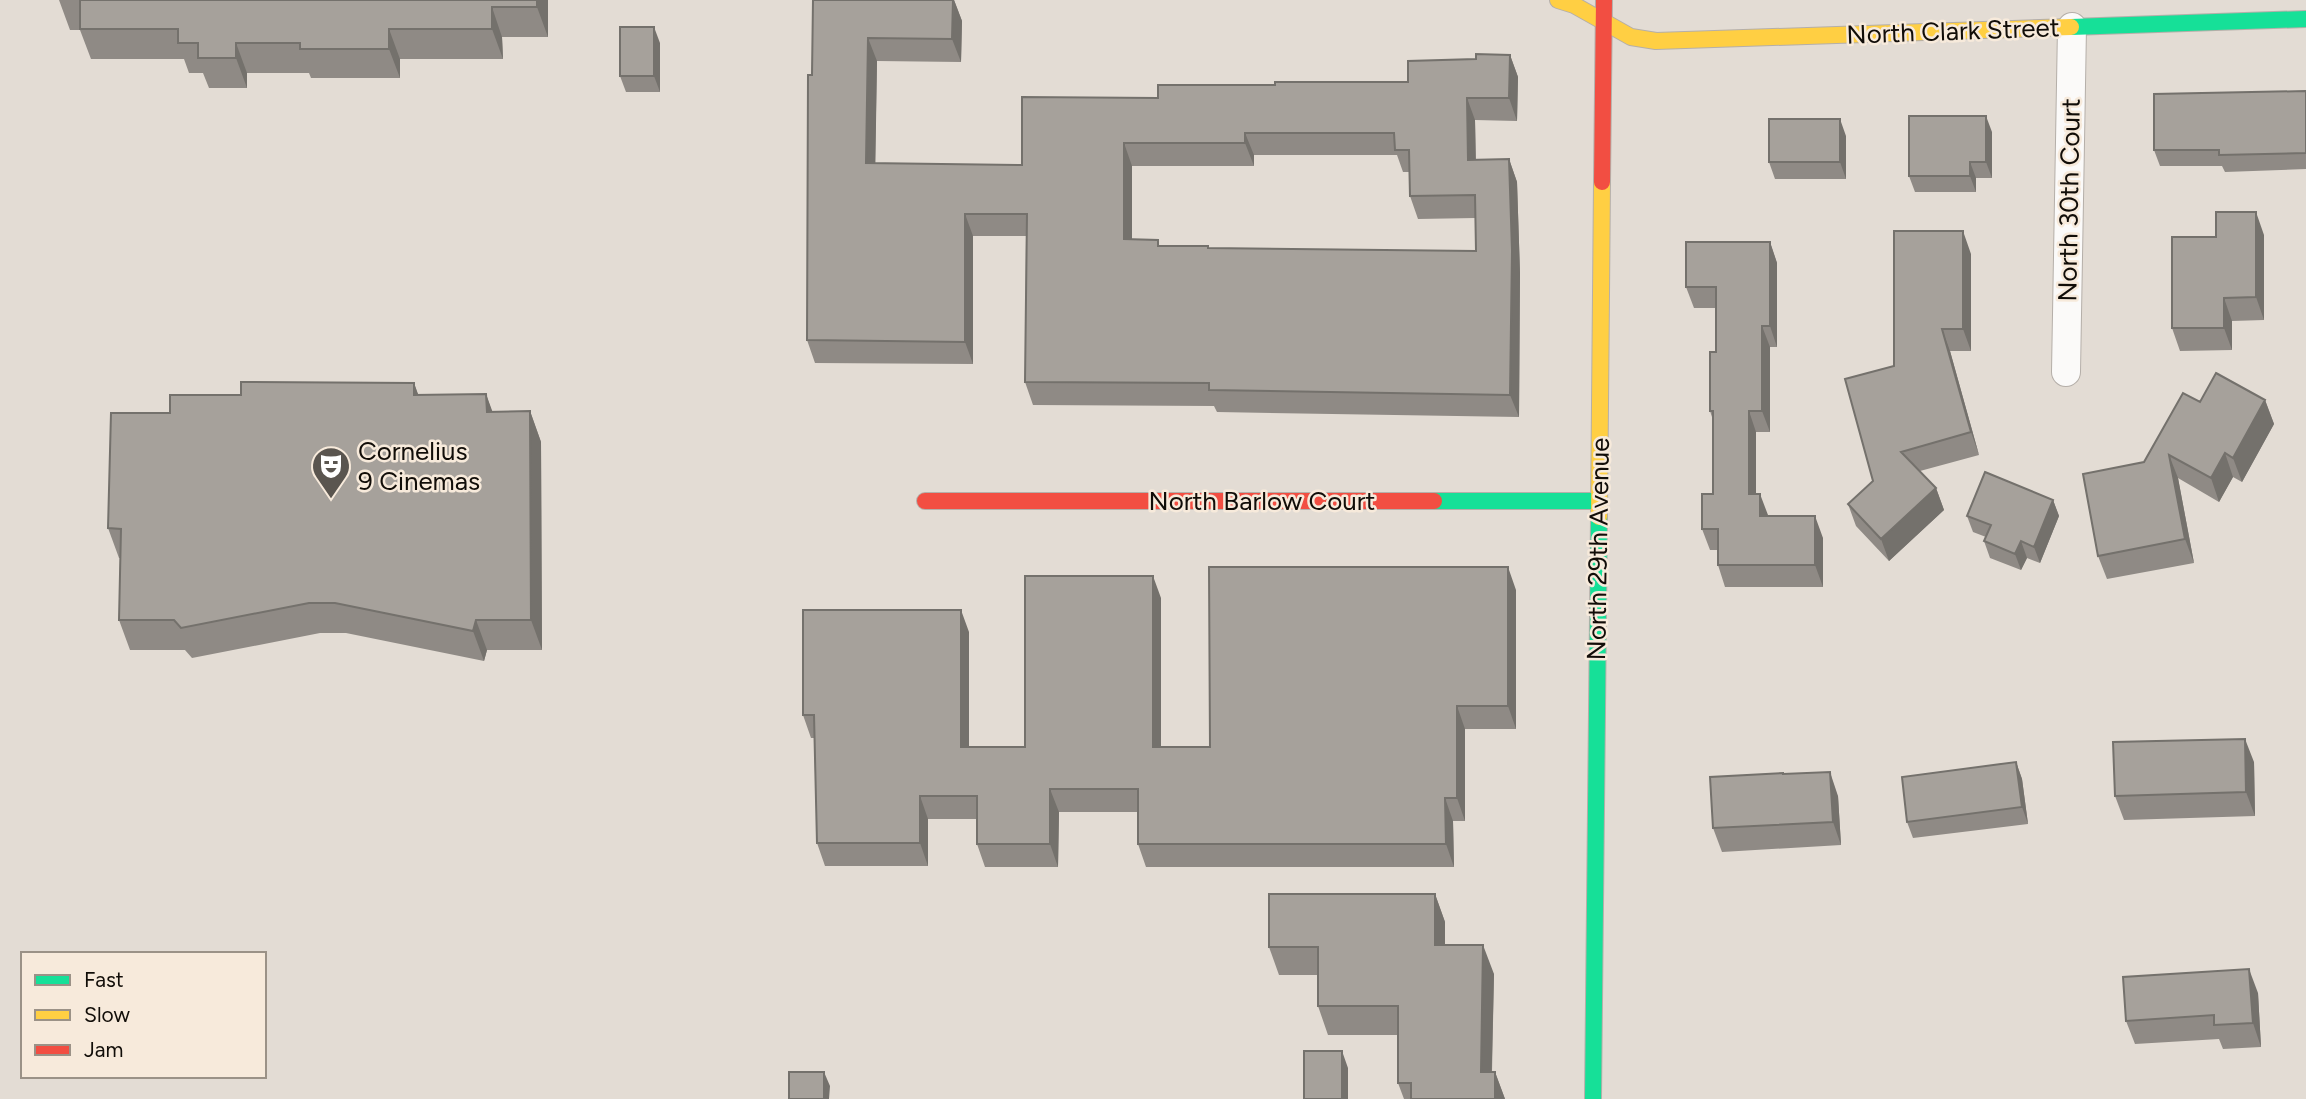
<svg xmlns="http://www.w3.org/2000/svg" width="2306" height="1099" font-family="Figtree,sans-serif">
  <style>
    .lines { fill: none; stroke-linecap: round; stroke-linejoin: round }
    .street-casing { stroke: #b5afa9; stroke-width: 30 }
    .fast-casing { stroke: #b5afa9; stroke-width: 18 }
    .slow-casing { stroke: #b5afa9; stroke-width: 18 }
    .jam-casing { stroke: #b5afa9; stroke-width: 18 }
    .street { stroke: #fbfaf9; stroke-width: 28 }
    .fast { stroke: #16e098; stroke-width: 16 }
    .slow { stroke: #ffcf43; stroke-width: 16 }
    .jam { stroke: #f24e42; stroke-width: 16 }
    .wall { fill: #8f8a85; fill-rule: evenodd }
    .shaded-wall { fill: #74716c }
    .building { fill: #a6a19b; stroke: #74716c; stroke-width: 2; fill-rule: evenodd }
    .labels { text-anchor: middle; stroke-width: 5; stroke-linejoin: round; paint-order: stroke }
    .street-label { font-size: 26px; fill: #110d08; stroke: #f7eadb }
    .poi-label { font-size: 26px; fill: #110d08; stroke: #f7eadb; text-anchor: start }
  </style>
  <rect width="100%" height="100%" fill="#e3dcd4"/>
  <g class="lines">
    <defs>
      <path id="street" d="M 2066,372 L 2072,27"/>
      <path id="fast" d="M 2071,27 L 2306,19
        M 1434,501 L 1599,501
        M 1593,1099 L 1599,517"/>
      <path id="slow" d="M 1558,0 L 1574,5 L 1631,37 L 1656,41 L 2071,27
        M 1599,517 L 1602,182"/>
      <path id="jam" d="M 1602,182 L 1604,0
        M 925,501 L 1434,501"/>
    </defs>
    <use href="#street" class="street-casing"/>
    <use href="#fast" class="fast-casing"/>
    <use href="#slow" class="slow-casing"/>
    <use href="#jam" class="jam-casing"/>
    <use href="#street" class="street"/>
    <use href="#fast" class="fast"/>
    <use href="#slow" class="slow"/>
    <use href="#jam" class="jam"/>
  </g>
  <path class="wall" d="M 59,0 L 548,0 L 548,37 L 502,37 L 503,59 L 400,59 L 400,78 L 311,78 L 309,73 L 247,73 L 247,88 L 209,88 L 203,73 L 189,73 L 184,59 L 91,59 L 80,30 L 70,30 Z
    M 813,0 L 954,0 L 962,21 L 961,62 L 877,61 L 875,164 L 1022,165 L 1158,98 L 1275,85 L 1408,82 L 1476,59 L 1510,55 L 1518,77 L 1517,121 L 1475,120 L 1476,160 L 1509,159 L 1517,182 L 1520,273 L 1519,417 L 1217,412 L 1214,406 L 1033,405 L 1025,382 L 1026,236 L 973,236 L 973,364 L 815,363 L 807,340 ZM 1254,155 L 1397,155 L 1403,172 L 1409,172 L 1410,196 L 1418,219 L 1475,218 L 1476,251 L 1208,248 L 1160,246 L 1132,239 L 1132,166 L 1254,166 Z
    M 660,43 L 660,92 L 626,92 L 620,76 Z
    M 2306,91 L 2306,169 L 2225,172 L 2222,166 L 2160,166 L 2154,150 Z
    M 1992,132 L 1992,178 L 1976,178 L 1976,192 L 1915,192 L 1909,176 Z
    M 1846,136 L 1846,179 L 1775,179 L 1769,162 Z
    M 2264,235 L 2264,320 L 2232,321 L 2232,350 L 2180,351 L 2172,328 L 2216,237 Z
    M 1770,242 L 1777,263 L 1777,347 L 1770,347 L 1770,432 L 1756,432 L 1756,494 L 1768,516 L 1823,538 L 1823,587 L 1725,587 L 1718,565 L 1718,550 L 1710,550 L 1702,529 L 1713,494 L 1713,420 L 1710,411 L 1716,352 L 1716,308 L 1694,308 L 1686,287 Z
    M 1971,254 L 1971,351 L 1950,351 L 1979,455 L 1920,471 L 1936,488 L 1944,510 L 1889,561 L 1856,526 L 1848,504 L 1873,481 Z
    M 414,383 L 418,395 L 486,394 L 492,412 L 530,411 L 541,442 L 542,650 L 487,650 L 484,661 L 346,633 L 320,633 L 192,658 L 185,650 L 130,650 L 119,620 L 120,558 L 119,558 L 108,528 L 170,413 Z
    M 2265,400 L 2274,424 L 2242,482 L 2233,477 L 2219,502 L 2178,478 L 2194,563 L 2107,579 L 2098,556 L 2144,462 L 2200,402 Z
    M 2053,500 L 2059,516 L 2040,563 L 2027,558 L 2021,570 L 1990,558 L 1984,541 L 1986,537 L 1973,532 L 1967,516 Z
    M 1516,590 L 1516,729 L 1465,729 L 1465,821 L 1453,821 L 1454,867 L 1146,867 L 1138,844 L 1138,812 L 1059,812 L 1058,867 L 985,867 L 977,844 L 977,819 L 928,819 L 928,866 L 825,866 L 817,843 L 814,738 L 811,738 L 803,715 L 969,632 L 969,747 L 1025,747 L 1161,598 L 1161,747 L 1210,747 Z
    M 2016,762 L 2022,779 L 2028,824 L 1913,838 L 1907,822 Z
    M 2254,762 L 2255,816 L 2124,820 L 2115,796 Z
    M 1784,774 L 1838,796 L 1841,845 L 1722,852 L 1713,828 Z
    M 1435,894 L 1445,922 L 1445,945 L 1494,974 L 1492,1072 L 1495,1072 L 1505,1099 L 1404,1099 L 1398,1083 L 1398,1035 L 1328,1035 L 1318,1006 L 1318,975 L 1279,975 L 1269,947 Z
    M 2258,993 L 2261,1047 L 2223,1049 L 2219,1039 L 2135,1044 L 2126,1021 Z"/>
  <path class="shaded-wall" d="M 537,0 L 548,0 L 548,37 L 537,7 Z
    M 954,0 L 962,21 L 961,62 L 952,39 Z
    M 492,7 L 502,37 L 503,59 L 492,29 Z
    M 654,27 L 660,43 L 660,92 L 654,76 Z
    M 389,29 L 400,59 L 400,78 L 389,49 Z
    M 868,38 L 877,61 L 875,186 L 866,163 Z
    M 236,43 L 247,73 L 247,88 L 236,58 Z
    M 1510,55 L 1518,77 L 1517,121 L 1509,98 Z
    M 1467,98 L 1475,120 L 1476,182 L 1468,160 Z
    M 1986,116 L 1992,132 L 1992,178 L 1986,162 Z
    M 1840,119 L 1846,136 L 1846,179 L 1840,162 Z
    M 1245,133 L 1254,155 L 1254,166 L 1245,143 Z
    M 1124,143 L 1132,166 L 1132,262 L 1124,239 Z
    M 1509,159 L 1517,182 L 1520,273 L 1519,417 L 1510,395 Z
    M 1970,162 L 1976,178 L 1976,192 L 1970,176 Z
    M 2256,212 L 2264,235 L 2264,320 L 2256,297 Z
    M 965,214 L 973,236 L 973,364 L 965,342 Z
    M 1963,231 L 1971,254 L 1971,351 L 1963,329 Z
    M 1770,242 L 1777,263 L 1777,347 L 1770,326 Z
    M 2224,298 L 2232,321 L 2232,350 L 2224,328 Z
    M 1762,326 L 1770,347 L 1770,432 L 1762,411 Z
    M 1942,329 L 1950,351 L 1979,455 L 1971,432 Z
    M 414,383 L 425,413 L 414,395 Z
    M 486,394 L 497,424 L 487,412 Z
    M 2265,400 L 2274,424 L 2242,482 L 2233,458 Z
    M 530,411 L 541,442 L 542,650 L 531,620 Z
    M 1749,411 L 1756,432 L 1756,515 L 1749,494 Z
    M 2225,453 L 2233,477 L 2219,502 L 2211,478 Z
    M 2169,455 L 2178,478 L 2194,563 L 2185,539 Z
    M 1936,488 L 1944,510 L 1889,561 L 1881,539 Z
    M 1760,494 L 1768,515 L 1768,538 L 1760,516 Z
    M 2053,500 L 2059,516 L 2040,563 L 2034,547 Z
    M 1815,516 L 1823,538 L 1823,587 L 1815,565 Z
    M 2021,541 L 2027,558 L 2021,570 L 2015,554 Z
    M 1508,567 L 1516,590 L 1516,729 L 1508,706 Z
    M 1153,576 L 1161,598 L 1161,770 L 1153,747 Z
    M 961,610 L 969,632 L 969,770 L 961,747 Z
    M 476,620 L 487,650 L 484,661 L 473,631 Z
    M 1457,706 L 1465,729 L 1465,821 L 1457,798 Z
    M 2245,739 L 2254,762 L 2255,816 L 2246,792 Z
    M 2016,762 L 2022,779 L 2028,824 L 2022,807 Z
    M 1830,772 L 1838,796 L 1841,845 L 1833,822 Z
    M 1050,789 L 1059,812 L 1058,867 L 1050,844 Z
    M 920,796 L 928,819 L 928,866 L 920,843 Z
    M 1445,798 L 1453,821 L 1454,867 L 1446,844 Z
    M 1435,894 L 1445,922 L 1445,974 L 1435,945 Z
    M 1483,945 L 1494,974 L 1491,1099 L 1481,1072 Z
    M 2249,969 L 2258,993 L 2261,1047 L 2253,1023 Z
    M 1342,1051 L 1348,1068 L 1348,1099 L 1342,1099 Z
    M 824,1072 L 830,1086 L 829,1099 L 824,1099 Z
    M 1495,1072 L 1505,1099 L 1495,1099 Z"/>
  <path class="building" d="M 80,0 L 537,0 L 537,7 L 492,7 L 492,29 L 389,29 L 389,49 L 300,49 L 300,43 L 236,43 L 236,58 L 198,58 L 198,43 L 178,43 L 178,29 L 80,29 Z
    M 813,0 L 953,0 L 952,39 L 868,38 L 866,163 L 1022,165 L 1022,97 L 1158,98 L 1158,85 L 1275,85 L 1275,82 L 1408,82 L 1408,61 L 1476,59 L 1476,54 L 1510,55 L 1509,98 L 1467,98 L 1468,160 L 1509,159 L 1512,251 L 1510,395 L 1209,390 L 1209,383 L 1025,382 L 1027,214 L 965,214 L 965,342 L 807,340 L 808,75 L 812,75 ZM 1245,133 L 1394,133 L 1395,150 L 1409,150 L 1410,196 L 1475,195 L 1476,251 L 1208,248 L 1208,246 L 1158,246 L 1158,240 L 1124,239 L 1124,143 L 1245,143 Z
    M 620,27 L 654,27 L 654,76 L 620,76 Z
    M 2306,91 L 2306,153 L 2219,155 L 2219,150 L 2154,150 L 2154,94 Z
    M 1909,116 L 1986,116 L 1986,162 L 1970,162 L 1970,176 L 1909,176 Z
    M 1769,119 L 1840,119 L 1840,162 L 1769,162 Z
    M 2216,212 L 2256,212 L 2256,297 L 2224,298 L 2224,328 L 2172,328 L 2172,237 L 2216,237 Z
    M 1894,231 L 1963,231 L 1963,329 L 1942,329 L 1971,432 L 1901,452 L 1936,488 L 1881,539 L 1848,504 L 1873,481 L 1845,379 L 1894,366 Z
    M 1686,242 L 1770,242 L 1770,326 L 1762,326 L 1762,411 L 1749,411 L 1749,494 L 1760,494 L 1760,516 L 1815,516 L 1815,565 L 1718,565 L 1718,529 L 1702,529 L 1702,494 L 1713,494 L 1713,411 L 1710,411 L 1710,352 L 1716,352 L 1716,287 L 1686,287 Z
    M 2216,373 L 2265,400 L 2233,458 L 2225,453 L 2211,478 L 2169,455 L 2185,539 L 2098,556 L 2083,474 L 2144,462 L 2183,393 L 2200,402 Z
    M 241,382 L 414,383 L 414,395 L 486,394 L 487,412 L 530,411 L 531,620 L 476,620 L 473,631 L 335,603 L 309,603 L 181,628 L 174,620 L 119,620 L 121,529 L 108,528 L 111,413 L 170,413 L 170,395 L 241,395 Z
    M 1985,472 L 2053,500 L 2034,547 L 2021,541 L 2015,554 L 1984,541 L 1991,525 L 1967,516 Z
    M 1209,567 L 1508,567 L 1508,706 L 1457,706 L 1457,798 L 1445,798 L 1446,844 L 1138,844 L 1138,789 L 1050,789 L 1050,844 L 977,844 L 977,796 L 920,796 L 920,843 L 817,843 L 814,715 L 803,715 L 803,610 L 961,610 L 961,747 L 1025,747 L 1025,576 L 1153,576 L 1153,747 L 1210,747 Z
    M 2245,739 L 2246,792 L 2115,796 L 2113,742 Z
    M 2016,762 L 2022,807 L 1907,822 L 1902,777 Z
    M 1830,772 L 1833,822 L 1713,828 L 1710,777 L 1783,773 L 1783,774 Z
    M 1269,894 L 1435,894 L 1435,945 L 1483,945 L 1481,1072 L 1495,1072 L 1495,1099 L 1411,1099 L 1411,1083 L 1398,1083 L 1398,1006 L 1318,1006 L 1318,947 L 1269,947 Z
    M 2249,969 L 2253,1023 L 2214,1025 L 2214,1015 L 2126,1021 L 2123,977 Z
    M 1304,1051 L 1342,1051 L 1342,1099 L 1304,1099 Z
    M 789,1072 L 824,1072 L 824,1099 L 789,1099 Z"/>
  <defs>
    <symbol id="theatre-pin" viewBox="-11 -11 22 30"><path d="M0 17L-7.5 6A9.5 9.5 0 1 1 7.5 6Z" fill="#5a554f" stroke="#f7eadb"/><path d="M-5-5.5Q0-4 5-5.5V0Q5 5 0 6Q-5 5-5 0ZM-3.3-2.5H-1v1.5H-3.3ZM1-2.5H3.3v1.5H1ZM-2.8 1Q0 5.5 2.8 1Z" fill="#fff"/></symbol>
  </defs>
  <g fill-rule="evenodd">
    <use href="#theatre-pin" x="309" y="444" width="44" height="60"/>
  </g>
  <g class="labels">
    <g class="street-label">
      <text transform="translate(1953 31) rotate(-2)" y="9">North Clark Street</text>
      <text transform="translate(2069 200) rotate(-89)" y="9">North 30th Court</text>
      <text x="1262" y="510">North Barlow Court</text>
      <text transform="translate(1598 549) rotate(-89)" y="9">North 29th Avenue</text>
    </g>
    <g class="poi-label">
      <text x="358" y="460">Cornelius<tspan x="358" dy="30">9 Cinemas</tspan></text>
    </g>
  </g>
  <rect x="21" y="952" width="245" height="126" fill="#f7eadb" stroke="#9b9287" stroke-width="2"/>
  <rect x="35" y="975" width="35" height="10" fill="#16e098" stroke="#9b9287" stroke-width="2"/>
  <text x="84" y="987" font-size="21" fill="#110d08">Fast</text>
  <rect x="35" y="1010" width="35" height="10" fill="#ffcf43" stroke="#9b9287" stroke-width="2"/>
  <text x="84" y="1022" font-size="21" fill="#110d08">Slow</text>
  <rect x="35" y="1045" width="35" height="10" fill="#f24e42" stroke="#9b9287" stroke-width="2"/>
  <text x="84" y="1057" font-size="21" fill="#110d08">Jam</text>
</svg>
